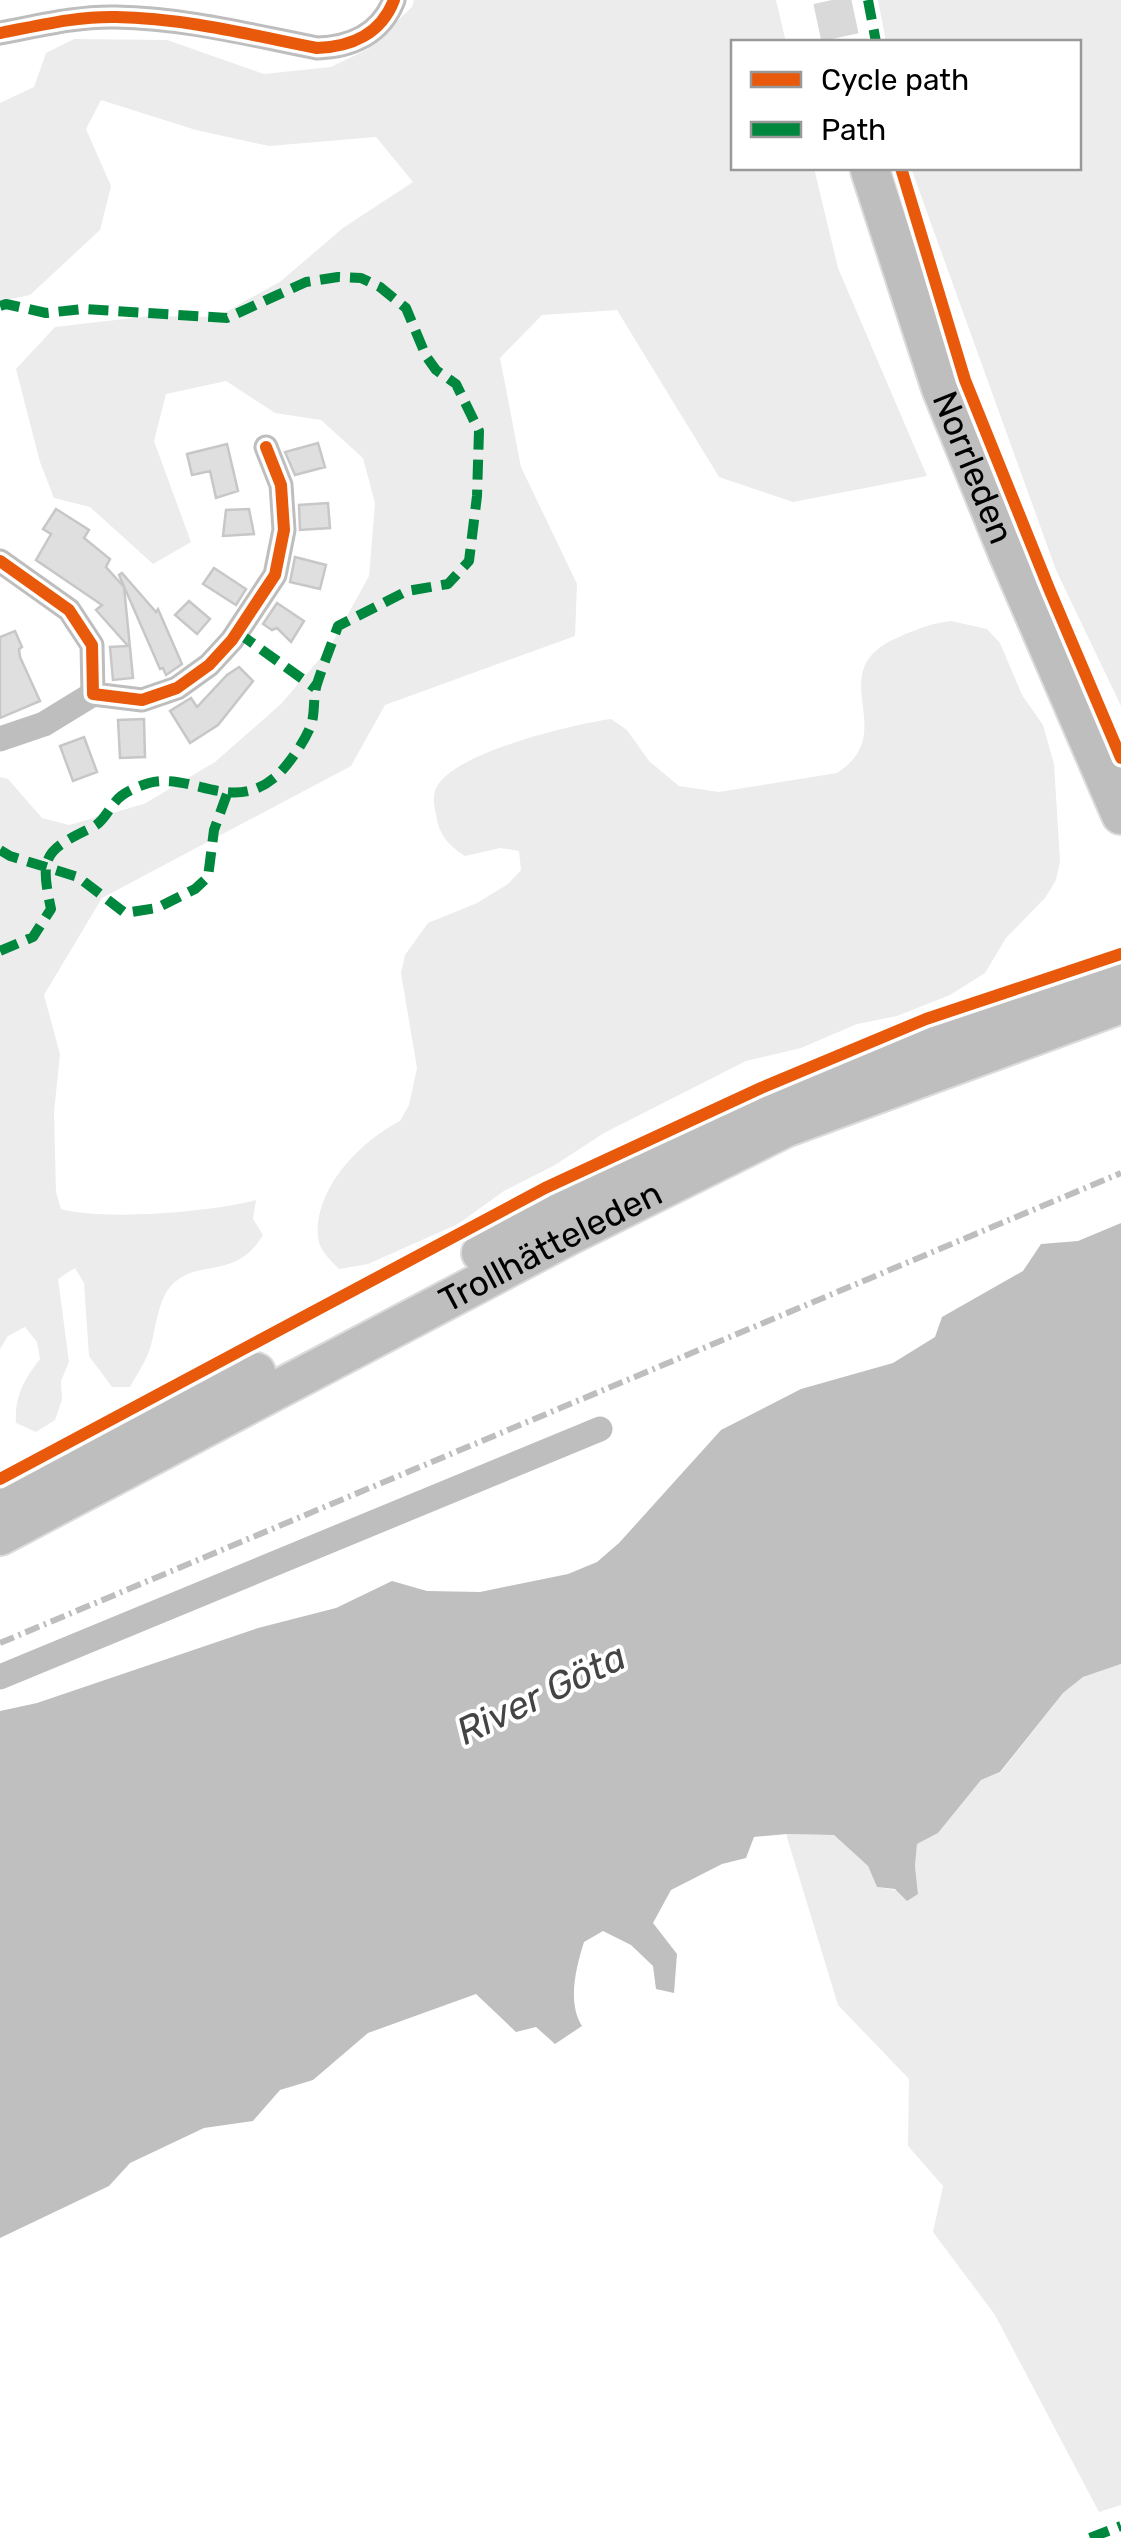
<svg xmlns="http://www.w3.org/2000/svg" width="1121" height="2538" font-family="Rubik,sans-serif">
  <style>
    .green { fill: #ececec }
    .water { fill: #bfbfbf }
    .building { fill: #dfdfdf; stroke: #c7c7c7; stroke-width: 2.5 }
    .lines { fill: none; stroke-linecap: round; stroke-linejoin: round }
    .highway-tunnel { stroke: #d9d9d9; stroke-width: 38; stroke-dasharray: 38 19; stroke-linecap: butt }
    .highway-casing { stroke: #dbdbdb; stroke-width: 42 }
    .minor { stroke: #bebebe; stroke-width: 25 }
    .highway { stroke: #bebebe; stroke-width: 38 }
    .rail { stroke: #bebebe; stroke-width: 6; stroke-dasharray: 15 5 2.5 5; stroke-linecap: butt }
    .quiet { stroke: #00873e; stroke-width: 10; stroke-dasharray: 20 10; stroke-linecap: butt }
    .cycleway-casing { stroke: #fff; stroke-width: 19 }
    .cycleway { stroke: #e8590c; stroke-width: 12 }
    .labels { text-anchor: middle; stroke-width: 8; stroke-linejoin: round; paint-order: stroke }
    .street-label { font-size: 35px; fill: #000; stroke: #fff }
    .water-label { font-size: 38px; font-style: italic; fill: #444; stroke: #fff }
  </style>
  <rect width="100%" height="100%" fill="#fff"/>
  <path class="green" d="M 414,0 L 776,0 L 786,42 L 734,42 L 734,168 L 814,168 L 838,268 L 927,476 L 793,502 L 719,477 L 617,310 L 542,315 L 500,358 L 521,467 L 577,584 L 575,636 L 385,705 L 351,766 L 102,898 L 44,995 L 60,1054 L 54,1112 L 56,1192 L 61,1209 C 103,1221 212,1212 256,1200 L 253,1219 L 263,1235 C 236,1281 197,1257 171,1286 C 158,1300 156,1328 151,1345 C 147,1360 137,1374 130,1387 L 112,1387 L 89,1356 L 84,1283 L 75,1268 L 58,1279 L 69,1362 L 61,1381 L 62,1400 L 55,1420 L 36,1432 L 16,1423 C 14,1398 24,1379 40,1359 L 37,1342 L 25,1327 L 8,1336 L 0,1349 L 0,777 L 8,779 L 42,818 L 69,825 L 144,804 L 215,762 L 281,704 L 330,647 L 369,576 L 375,503 L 363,458 L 321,420 L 275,413 L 226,381 L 166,394 L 154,441 L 191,542 L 153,564 L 90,507 L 54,498 L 40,462 L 16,369 L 55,327 L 150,316 L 217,317 L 281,281 L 343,228 L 413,182 L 376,137 L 269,146 L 196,130 L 101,100 L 86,129 L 111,186 L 100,230 L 30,295 L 0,301 L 0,103 L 34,87 L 46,53 L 74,39 L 167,40 L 264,74 L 331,67 L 368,49 L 412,7 Z
    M 878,0 L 1121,0 L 1121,706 L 1056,570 L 911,168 L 1078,168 L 1078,42 L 886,42 Z
    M 951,621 L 987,629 L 1000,643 L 1022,695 L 1043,725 L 1054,764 L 1060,861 L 1056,880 L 1045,898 L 1006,938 L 985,973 L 950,995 L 897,1016 L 857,1024 L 801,1048 L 746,1061 L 604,1133 L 555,1165 L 504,1191 L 458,1224 L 368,1264 L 339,1269 C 330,1260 319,1250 318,1237 C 314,1188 361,1141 400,1121 L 409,1105 L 417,1068 L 401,973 L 405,955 L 428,923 L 477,903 L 508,884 L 521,870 L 519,851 L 500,848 L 465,856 C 448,845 439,835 436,814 C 434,807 433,797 435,791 C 447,753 575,724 611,719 L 627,730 L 649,761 L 679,786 L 719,792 L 837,773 C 903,731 818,671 899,637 C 917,629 932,623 951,621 Z
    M 1121,1664 L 1121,2505 L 1099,2512 L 995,2315 L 933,2232 L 943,2186 L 908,2146 L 909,2079 L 838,2005 L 786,1834 L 834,1835 L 868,1866 L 877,1887 L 918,1894 L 915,1866 L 917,1844 L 938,1833 L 981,1780 L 1001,1772 L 1063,1693 L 1083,1677 Z"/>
  <path class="water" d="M 1121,1223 L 1121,1664 L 1083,1677 L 1063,1693 L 1000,1772 L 981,1780 L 938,1833 L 917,1844 L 915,1866 L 918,1894 L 907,1901 L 895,1889 L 877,1887 L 868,1866 L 834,1835 L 787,1834 L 754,1837 L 746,1858 L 722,1864 L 671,1890 L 653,1923 L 677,1954 L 674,1993 L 656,1989 L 653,1966 L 631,1945 L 603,1931 L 584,1942 C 576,1968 567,2002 582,2026 L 555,2044 L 536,2027 L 516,2032 L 476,1994 L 368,2033 L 313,2080 L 280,2090 L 253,2121 L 204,2128 L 130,2163 L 109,2186 L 0,2238 L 0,1711 L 37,1703 L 258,1628 L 336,1608 L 392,1581 L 427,1591 L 480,1592 L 568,1574 L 597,1562 L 619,1543 L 721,1430 L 801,1389 L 893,1363 L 935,1337 L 942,1317 L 1023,1271 L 1041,1244 L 1078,1241 Z"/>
  <path class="building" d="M 318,443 L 325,467 L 295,475 L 285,452 Z
    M 227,444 L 238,491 L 216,498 L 210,471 L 192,475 L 187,454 Z
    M 328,503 L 330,528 L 300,530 L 299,505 Z
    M 56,509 L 89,530 L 84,538 L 110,559 L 106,567 L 124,587 L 133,678 L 113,680 L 110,647 L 128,646 L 96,610 L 102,605 L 36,560 L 51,534 L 43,529 Z
    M 249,509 L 254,534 L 223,536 L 226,510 Z
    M 295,557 L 326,565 L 320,589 L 290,582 Z
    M 214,568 L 246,589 L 236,605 L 203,584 Z
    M 122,573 L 156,612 L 158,609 L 182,664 L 169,673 L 166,675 L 163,668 L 160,669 L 119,575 Z
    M 189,601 L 210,619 L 197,634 L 175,615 Z
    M 277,603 L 304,621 L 291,642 L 277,628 L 272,630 L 263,624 Z
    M 15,631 L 22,647 L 19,649 L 20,657 L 40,701 L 0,718 L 0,637 Z
    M 239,667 L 253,681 L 218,725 L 190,743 L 170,711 L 191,698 L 197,707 L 227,675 Z
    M 144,719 L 145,757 L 120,758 L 118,720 Z
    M 84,737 L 97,772 L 73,781 L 60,746 Z"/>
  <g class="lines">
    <path class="highway-tunnel" d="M 832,0 L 841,42"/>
    <defs>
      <g id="highway">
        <path id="s1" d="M 870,170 L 941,388 L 1009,556 L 1121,815"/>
        <path d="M 481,1253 L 766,1103 L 1121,974"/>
        <path d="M 0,1503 L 256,1372"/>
        <path id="s2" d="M 0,1536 L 570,1235 L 785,1128 L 1121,1004"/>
      </g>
    </defs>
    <use href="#highway" class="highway-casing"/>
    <path class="minor" d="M 0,33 C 38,26 77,16 116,17 C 184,18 251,35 317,48 C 351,47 381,34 394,0
      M 0,561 L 69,610 L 92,645 L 93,694 L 142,700 L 177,688 L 209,665 L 232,640 L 275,575 L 284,530 L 281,485 L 266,447
      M 0,739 L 44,724 L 93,694
      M 0,1677 L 600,1429"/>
    <use href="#highway" class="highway"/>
    <path class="rail" d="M 0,1643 L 1121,1173"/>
    <path class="quiet" d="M 868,0 L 876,42
      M 0,306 L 6,304 L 46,313 L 83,309 L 227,318 L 306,282 L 338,277 L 361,278 L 380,287 L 406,308 L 426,356 L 436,370 L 456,384 L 479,431 L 477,496 L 469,561 L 448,584 L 407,591 L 338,626 C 331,646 323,665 317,684 C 313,696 315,709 312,722 C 308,737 287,768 274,778 C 232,813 191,772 149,783 C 139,786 123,792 116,801 C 107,811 104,822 91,828 C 43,851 40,857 51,909 L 33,937 L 0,951
      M 237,632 L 315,688
      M 0,850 L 10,856 L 78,877 L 125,913 L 157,908 L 195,889 L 208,877 L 214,830 L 227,794
      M 1090,2538 L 1121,2526"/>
    <defs>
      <path id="cycleway" d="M 0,33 C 38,26 77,16 116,17 C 184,18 251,35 317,48 C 351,47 381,34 394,0
        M 901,168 L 965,380 L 1050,591 L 1121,758
        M 0,561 L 69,610 L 92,645 L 93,694 L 142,700 L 177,688 L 209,665 L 232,640 L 275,575 L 284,530 L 281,485 L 266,447
        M 0,1479 L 545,1188 L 761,1088 L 926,1019 L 1121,954"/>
    </defs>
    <use href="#cycleway" class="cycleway-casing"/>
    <use href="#cycleway" class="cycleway"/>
  </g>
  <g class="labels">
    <g class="street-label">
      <text dy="12" stroke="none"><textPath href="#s1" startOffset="315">Norrleden</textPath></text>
      <text dy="12" stroke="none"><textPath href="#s2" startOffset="622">Trollhätteleden</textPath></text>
    </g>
    <g class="water-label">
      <text transform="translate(541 1694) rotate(-26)" y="13">River Göta</text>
    </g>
  </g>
  <rect x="731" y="40" width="350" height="130" fill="#ffffff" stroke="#999999" stroke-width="2.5"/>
  <rect x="751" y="72" width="50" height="15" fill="#e8590c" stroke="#999999" stroke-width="2.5"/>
  <text x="821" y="90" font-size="30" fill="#000000">Cycle path</text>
  <rect x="751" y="122" width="50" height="15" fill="#00873e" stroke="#999999" stroke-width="2.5"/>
  <text x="821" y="140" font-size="30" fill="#000000">Path</text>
</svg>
